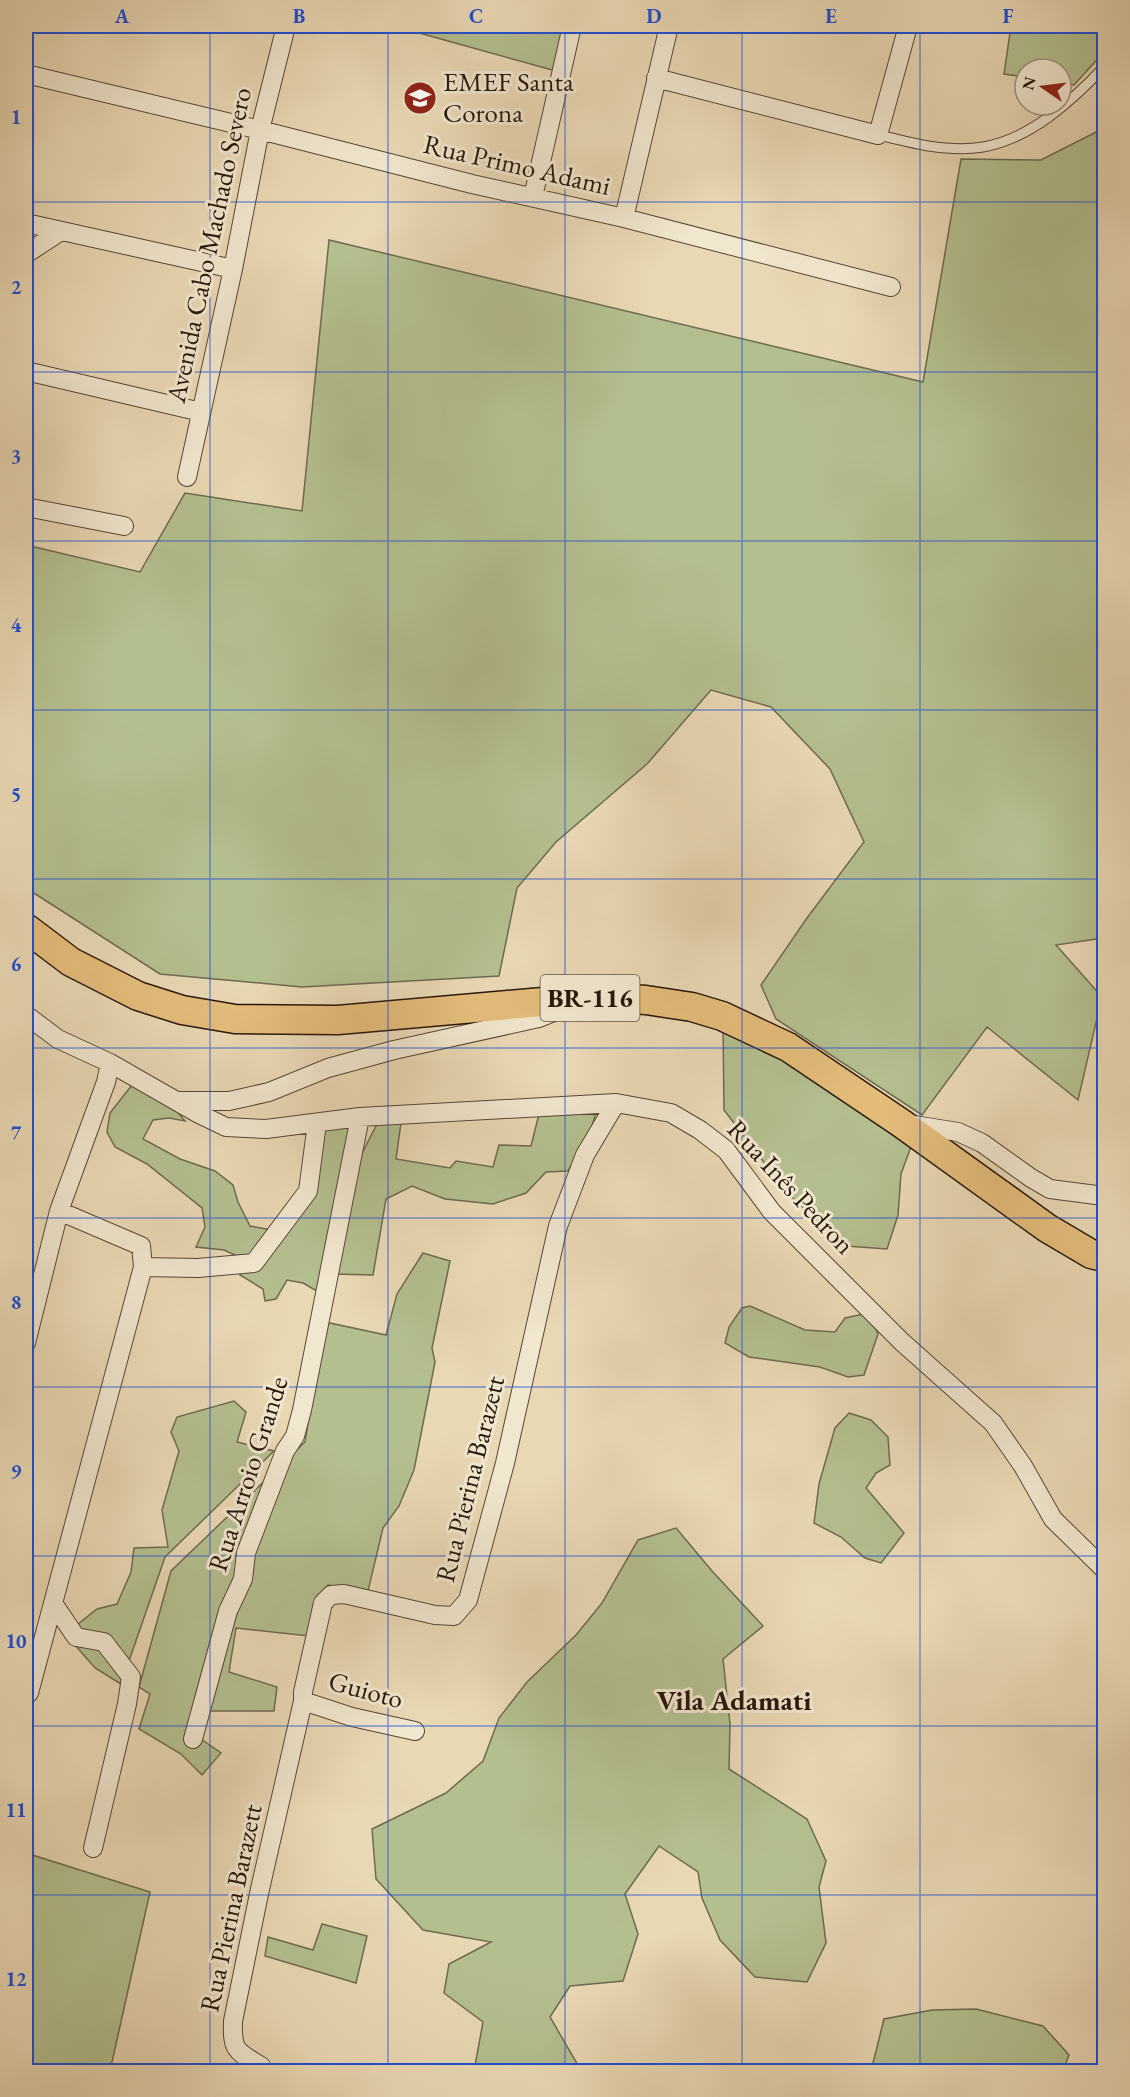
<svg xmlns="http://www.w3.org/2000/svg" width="1130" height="2097" font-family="'EB Garamond',serif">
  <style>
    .green { fill: #b4bf8f; stroke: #6e6b4d; stroke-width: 1.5 }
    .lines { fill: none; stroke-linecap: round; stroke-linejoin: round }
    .service-casing { stroke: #584735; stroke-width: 11 }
    .minor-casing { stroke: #584735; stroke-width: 20 }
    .primary-casing { stroke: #27170b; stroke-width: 31 }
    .service { stroke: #f1e6ce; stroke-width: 9 }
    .minor { stroke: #f1e6ce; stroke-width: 18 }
    .primary { stroke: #e4bc7a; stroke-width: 28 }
    .grid { fill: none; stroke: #1d4ed8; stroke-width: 1.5; stroke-opacity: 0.55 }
    .labels { text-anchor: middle; stroke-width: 6; stroke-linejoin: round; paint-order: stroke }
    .shield { fill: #f1e6ce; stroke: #645546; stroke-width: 1.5 }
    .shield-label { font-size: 26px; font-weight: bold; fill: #27170b }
    .poi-label { font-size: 27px; fill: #27170b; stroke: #f1e6ce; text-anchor: start }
    .street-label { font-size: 27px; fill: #27170b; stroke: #f1e6ce }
    .neighbourhood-label { font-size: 28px; font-weight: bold; fill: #27170b; stroke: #f1e6ce }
    .neatline { fill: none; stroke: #1d4ed8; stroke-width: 2 }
    .grid-label { font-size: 20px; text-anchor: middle; font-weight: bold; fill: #1d4ed8 }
  </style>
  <rect width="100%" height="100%" fill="#e9d8b4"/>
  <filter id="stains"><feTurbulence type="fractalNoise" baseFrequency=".00333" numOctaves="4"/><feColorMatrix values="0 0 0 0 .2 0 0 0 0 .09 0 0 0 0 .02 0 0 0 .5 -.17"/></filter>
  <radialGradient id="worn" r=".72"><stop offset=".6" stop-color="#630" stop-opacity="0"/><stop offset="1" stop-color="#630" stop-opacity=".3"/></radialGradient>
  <path class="green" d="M 394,26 L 563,26 L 556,71 Z
    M 1011,26 L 1104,26 L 1104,52 L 1074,85 L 1061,83 L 1061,69 L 1025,69 L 1025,77 L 1004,74 Z
    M 1104,128 L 1104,933 L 1103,938 L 1056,945 L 1102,997 L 1078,1100 L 987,1027 L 922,1115 L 776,1019 L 761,985 L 807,918 L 864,842 L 830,769 L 771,707 L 711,690 L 647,764 L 556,842 L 517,888 L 499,976 L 302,987 L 160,974 L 26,888 L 26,545 L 140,572 L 185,493 L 302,511 L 329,240 L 923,382 L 961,159 L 1041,160 Z
    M 723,1025 L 777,1051 L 912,1144 L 901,1174 L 898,1215 L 887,1249 L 846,1246 L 789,1195 L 724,1110 Z
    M 135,1081 L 175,1109 L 185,1121 L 169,1118 L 153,1120 L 143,1139 L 180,1159 L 215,1171 L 233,1185 L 238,1202 L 250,1226 L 283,1232 L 324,1126 L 351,1121 L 323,1289 L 315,1290 L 303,1283 L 287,1280 L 276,1299 L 265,1301 L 263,1289 L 240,1275 L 248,1261 L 224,1250 L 196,1247 L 205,1227 L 202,1208 L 147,1164 L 115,1147 L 107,1132 L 110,1113 Z
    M 596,1113 L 590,1132 L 568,1171 L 546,1172 L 526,1193 L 493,1204 L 445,1199 L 412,1186 L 386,1199 L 373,1275 L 334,1274 L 352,1173 L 378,1122 L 401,1123 L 396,1159 L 450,1168 L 456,1161 L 493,1167 L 499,1145 L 531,1146 L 539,1114 Z
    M 423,1253 L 450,1261 L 432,1348 L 435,1362 L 414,1470 L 399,1506 L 383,1528 L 368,1591 L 328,1585 L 318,1597 L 309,1636 L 236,1628 L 229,1672 L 277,1687 L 274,1711 L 209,1711 L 201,1739 L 221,1753 L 202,1775 L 181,1754 L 139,1729 L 150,1694 L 139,1687 L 171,1571 L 305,1442 L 325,1322 L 386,1335 L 397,1294 Z
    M 750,1306 L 805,1330 L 835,1332 L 845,1318 L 868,1313 L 878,1334 L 864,1375 L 848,1377 L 820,1367 L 749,1357 L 725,1343 L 729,1327 L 742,1308 Z
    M 234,1401 L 246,1412 L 237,1442 L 274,1451 L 165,1557 L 121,1684 L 95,1668 L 75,1645 L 77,1625 L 97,1609 L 117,1604 L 131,1572 L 134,1548 L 168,1547 L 162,1510 L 179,1451 L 171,1432 L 177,1417 Z
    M 849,1413 L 871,1420 L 888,1437 L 890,1465 L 876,1473 L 866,1488 L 904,1533 L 881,1563 L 865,1558 L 841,1537 L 814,1523 L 819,1484 L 835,1428 Z
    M 676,1528 L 712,1571 L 763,1626 L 723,1659 L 730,1724 L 729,1769 L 807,1819 L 826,1861 L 819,1887 L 826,1943 L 807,1982 L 755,1977 L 720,1940 L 702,1898 L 698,1872 L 659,1846 L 625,1894 L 638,1934 L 623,1981 L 570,1986 L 550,2017 L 579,2067 L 585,2071 L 474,2071 L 483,2022 L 444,1993 L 449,1964 L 491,1942 L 423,1930 L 376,1879 L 372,1829 L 446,1793 L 483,1761 L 499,1718 L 527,1682 L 576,1635 L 602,1603 L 638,1540 Z
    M 26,1853 L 150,1892 L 110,2071 L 26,2071 Z
    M 322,1924 L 367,1936 L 356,1983 L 265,1956 L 268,1937 L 313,1950 Z
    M 976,2009 L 1043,2026 L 1069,2055 L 1063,2071 L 871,2071 L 884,2019 L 932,2010 Z"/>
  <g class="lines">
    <defs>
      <path id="service" d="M 878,135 C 899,139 923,147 946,148 C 957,149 971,149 983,147 C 1030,139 1072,101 1104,67"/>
      <path id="minor" d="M 26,74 L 260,130 L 472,184 L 624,218 L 891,287
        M 656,78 L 878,135 L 908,26
        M 533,197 L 572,26
        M 624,218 L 669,26
        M 26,223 L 233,269
        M 26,254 L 61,231
        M 26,371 L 201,412
        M 187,477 L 233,269 L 260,130 L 286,26
        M 26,507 L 124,526
        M 26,1015 L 58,1039 L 110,1063 L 199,1114 L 226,1127 L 266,1129 L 360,1117 L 616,1103 L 671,1113 L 700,1130 L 726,1150 L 772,1212 L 902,1342 L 993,1423 L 1023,1466 L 1053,1519 L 1104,1569
        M 178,1101 L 229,1101 L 269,1092 L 328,1068 L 394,1050 L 539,1018 L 566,1007
        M 908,1124 L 958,1132 L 982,1143 L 1031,1178 L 1050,1189 L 1104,1196
        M 143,1267 L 198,1268 L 254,1263 L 308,1191 L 317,1123
        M 26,1343 L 59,1211 L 106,1082 L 110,1063
        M 53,1603 L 76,1637 L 104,1642 L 131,1677 L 127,1704 L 93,1848
        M 29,1693 L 143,1267 L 141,1246 L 59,1211
        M 303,1701 L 352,1717 L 415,1731
        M 193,1739 L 228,1611 L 243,1579 L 246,1553 L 285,1451 L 295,1436 L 302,1410 L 360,1117
        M 261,2066 C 236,2051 232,2051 233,2021 L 260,1889 L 303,1701 L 303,1692 L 323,1603 L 331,1595 L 344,1594 L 435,1615 L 454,1616 L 468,1600 L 505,1463 L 558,1226 L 585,1155 L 616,1103"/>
      <path id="primary" d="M 26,928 L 71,962 L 138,996 L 182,1010 L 235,1019 L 338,1020 L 599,997 L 646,1000 L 692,1007 L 722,1016 L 788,1047 L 901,1123 L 1047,1228 L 1091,1254 L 1104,1257"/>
    </defs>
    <use href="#service" class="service-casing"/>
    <use href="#minor" class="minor-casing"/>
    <use href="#primary" class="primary-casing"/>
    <use href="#service" class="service"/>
    <use href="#minor" class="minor"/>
    <use href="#primary" class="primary"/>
  </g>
  <path class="grid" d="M 210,26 L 210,2072M 388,26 L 388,2072M 565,26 L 565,2072M 742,26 L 742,2072M 920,26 L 920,2072M 26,202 L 1104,202M 26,372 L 1104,372M 26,541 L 1104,541M 26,710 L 1104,710M 26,879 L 1104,879M 26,1048 L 1104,1048M 26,1218 L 1104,1218M 26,1387 L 1104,1387M 26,1556 L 1104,1556M 26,1726 L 1104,1726M 26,1895 L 1104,1895"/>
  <defs>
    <symbol id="school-disc" viewBox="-11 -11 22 22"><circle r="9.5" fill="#8f2418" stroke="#f1e6ce"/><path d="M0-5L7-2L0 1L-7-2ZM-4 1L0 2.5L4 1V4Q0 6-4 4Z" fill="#fff"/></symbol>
  </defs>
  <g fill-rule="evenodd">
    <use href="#school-disc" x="401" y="79" width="38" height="38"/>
  </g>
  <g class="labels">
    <rect class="shield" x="540.5" y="975" width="99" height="46" rx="4.5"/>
    <g class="shield-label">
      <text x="590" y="1007">BR-116</text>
    </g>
    <g class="poi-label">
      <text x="443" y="91">EMEF Santa<tspan x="443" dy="31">Corona</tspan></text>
    </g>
    <g class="street-label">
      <text transform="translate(517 165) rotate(13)" y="9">Rua Primo Adami</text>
      <text transform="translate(209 245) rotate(-78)" y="9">Avenida Cabo Machado Severo</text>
      <text transform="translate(791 1187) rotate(47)" y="9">Rua Inês Pedron</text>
      <text transform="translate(248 1474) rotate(-72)" y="9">Rua Arroio Grande</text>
      <text transform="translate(470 1479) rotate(-76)" y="9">Rua Pierina Barazett</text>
      <text transform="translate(366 1690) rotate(15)" y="9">Guioto</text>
      <text transform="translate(231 1908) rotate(-78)" y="9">Rua Pierina Barazett</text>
    </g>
    <g class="neighbourhood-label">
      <text x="734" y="1710">Vila Adamati</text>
    </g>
  </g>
  <rect width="1130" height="2097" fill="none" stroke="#e9d8b4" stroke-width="66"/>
  <g transform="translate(1043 87) rotate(284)"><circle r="28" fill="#f1e6ce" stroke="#a09380" stroke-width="1.5"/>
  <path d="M0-4.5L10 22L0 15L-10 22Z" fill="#8f2418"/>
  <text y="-9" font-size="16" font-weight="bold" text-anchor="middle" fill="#27170b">N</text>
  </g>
  <rect x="33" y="33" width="1064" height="2031" class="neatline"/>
  <g class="grid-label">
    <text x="122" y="23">A</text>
    <text x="299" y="23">B</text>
    <text x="476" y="23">C</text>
    <text x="654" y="23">D</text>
    <text x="831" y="23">E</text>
    <text x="1008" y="23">F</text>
    <text x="16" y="124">1</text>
    <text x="16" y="294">2</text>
    <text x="16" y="463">3</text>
    <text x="16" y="632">4</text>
    <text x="16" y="801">5</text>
    <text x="16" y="971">6</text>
    <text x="16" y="1140">7</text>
    <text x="16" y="1309">8</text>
    <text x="16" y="1478">9</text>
    <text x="16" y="1648">10</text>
    <text x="16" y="1817">11</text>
    <text x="16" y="1986">12</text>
  </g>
  <rect width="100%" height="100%" filter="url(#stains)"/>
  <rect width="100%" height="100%" fill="url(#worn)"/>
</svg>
